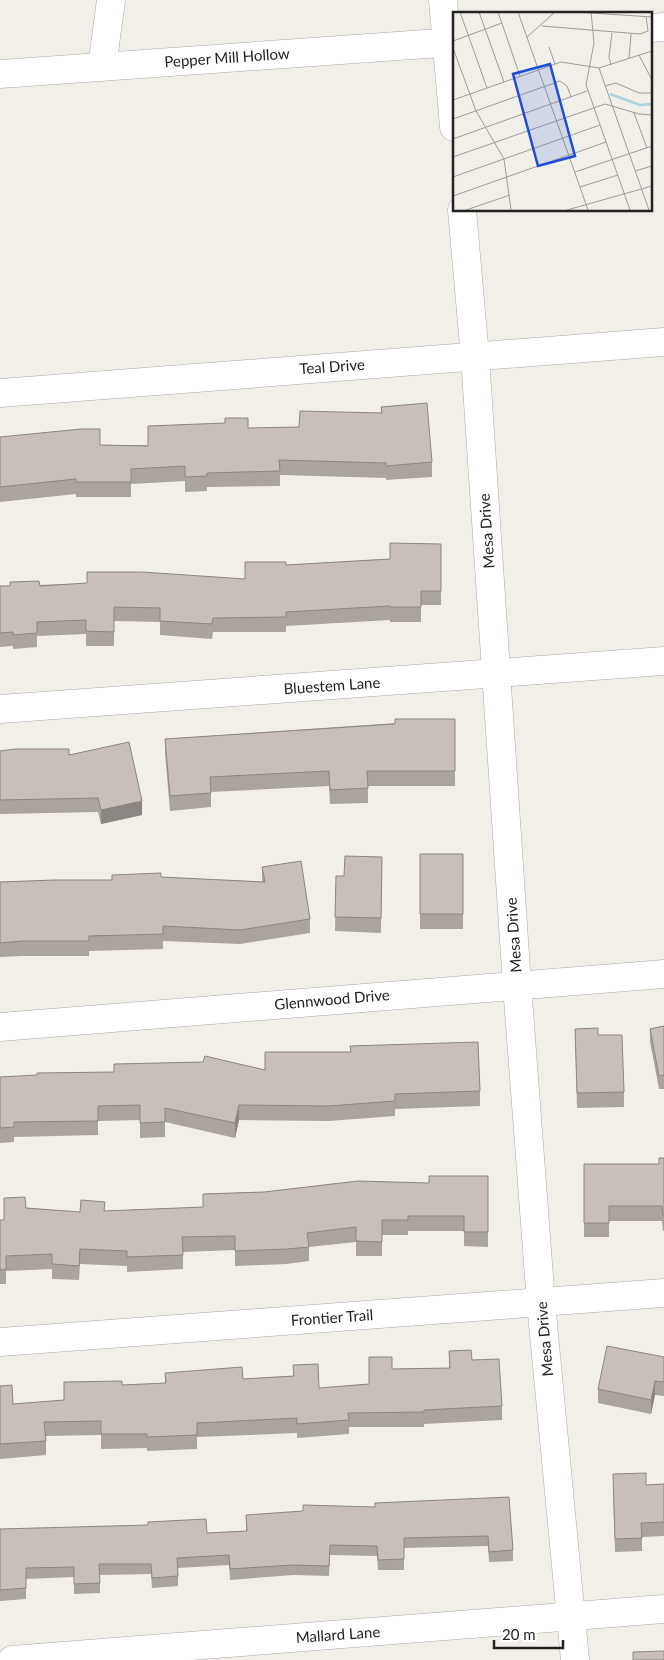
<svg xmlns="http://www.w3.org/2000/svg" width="664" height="1660" font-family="Lato,sans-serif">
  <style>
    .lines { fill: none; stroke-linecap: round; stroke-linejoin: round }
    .minor-casing { stroke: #a9a9a9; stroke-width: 29 }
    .minor { stroke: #fff; stroke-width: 28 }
    .wall { fill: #aba49e }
    .shaded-wall { fill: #8b8681 }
    .building { fill: #c7bfb8; stroke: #8b8681 }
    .labels { text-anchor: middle; stroke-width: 4; stroke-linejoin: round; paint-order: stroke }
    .street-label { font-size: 15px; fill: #222; stroke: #fff }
    .inset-river { fill: none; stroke: #aad3df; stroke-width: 2.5 }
    .inset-road { fill: none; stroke: #9f9d99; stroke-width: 1 }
    .view { fill: #1d4ed8; fill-opacity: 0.15; stroke: #1d4ed8; stroke-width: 2.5 }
    .inset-edge { fill: none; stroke: #222; stroke-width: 2.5 }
  </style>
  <rect width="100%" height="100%" fill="#f2efe9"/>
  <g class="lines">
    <defs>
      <path id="minor" d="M 443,0 L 454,127
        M 650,28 L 664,27
        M 102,67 L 111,0
        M 0,74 L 454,42
        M 462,210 L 475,357 L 517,985 L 541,1303 L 575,1660
        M 0,393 L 664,342
        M 0,709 L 664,661
        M 0,1027 L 664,974
        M 0,1342 L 664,1293
        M 12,1660 L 664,1609"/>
    </defs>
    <use href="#minor" class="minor-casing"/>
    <use href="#minor" class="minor"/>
  </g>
  <path class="wall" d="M 381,407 L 432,462 L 432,477 L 386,480 L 386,478 L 280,475 L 280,486 L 207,487 L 207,491 L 185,492 L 185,481 L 131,484 L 131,497 L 76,497 L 76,494 L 0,502 L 0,437 L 100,445 L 148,445 L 148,426 L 248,428 L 299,427 L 381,413 Z
    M 441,544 L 441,605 L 421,605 L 421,622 L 390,622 L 390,620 L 286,626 L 286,632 L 213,632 L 212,639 L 160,635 L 160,622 L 114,621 L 114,646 L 86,646 L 86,634 L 37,636 L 37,647 L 13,649 L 13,646 L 0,647 L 0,586 L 245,579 L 286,565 L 390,559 Z
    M 455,719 L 455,786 L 368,786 L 368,803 L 330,804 L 329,786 L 211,792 L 211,807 L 170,811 L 165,753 L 165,739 Z
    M 0,751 L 69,755 L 142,815 L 101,824 L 98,812 L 0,814 Z
    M 420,854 L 463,854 L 463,929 L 420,929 Z
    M 382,857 L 381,933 L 335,931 L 336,876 L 344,876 Z
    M 262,867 L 310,919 L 310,933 L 240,944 L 163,941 L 163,949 L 89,951 L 89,956 L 22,956 L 0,957 L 0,882 L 112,880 L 161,877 L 262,882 Z
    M 664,1026 L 664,1089 L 659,1089 L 650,1042 L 650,1029 Z
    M 575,1029 L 598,1035 L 624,1092 L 624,1107 L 577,1108 Z
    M 265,1070 L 480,1091 L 480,1106 L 395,1109 L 395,1116 L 329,1121 L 239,1120 L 235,1138 L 165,1122 L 165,1137 L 140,1138 L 140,1120 L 98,1121 L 98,1135 L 14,1137 L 14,1142 L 0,1143 L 0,1077 Z
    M 659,1158 L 664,1158 L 664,1231 L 663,1231 L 662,1221 L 609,1221 L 609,1237 L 584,1237 L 584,1164 L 659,1164 Z
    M 488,1176 L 488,1247 L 464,1246 L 464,1231 L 408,1231 L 408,1235 L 382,1235 L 382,1256 L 356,1256 L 356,1242 L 309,1247 L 309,1261 L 287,1264 L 235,1266 L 235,1250 L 183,1252 L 183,1269 L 127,1272 L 127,1266 L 80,1264 L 79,1280 L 52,1279 L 52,1269 L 6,1271 L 6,1284 L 0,1284 L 0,1220 L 4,1220 L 4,1198 L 26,1208 L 80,1212 L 203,1207 L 203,1194 L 264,1192 L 429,1183 Z
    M 449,1351 L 472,1360 L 502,1406 L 502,1420 L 424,1424 L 424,1427 L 349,1427 L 349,1434 L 297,1438 L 297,1433 L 197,1437 L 197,1449 L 147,1451 L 147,1448 L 101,1449 L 101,1435 L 46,1436 L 46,1455 L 0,1459 L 0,1386 L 13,1404 L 64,1400 L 122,1385 L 165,1384 L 165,1373 L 243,1379 L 293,1376 L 293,1365 L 319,1388 L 369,1384 L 392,1369 L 449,1368 Z
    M 664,1357 L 664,1396 L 655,1395 L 651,1414 L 598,1403 L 598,1389 Z
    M 664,1484 L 664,1536 L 642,1537 L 642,1551 L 615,1552 L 613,1487 Z
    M 509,1497 L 513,1550 L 513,1561 L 489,1562 L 488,1546 L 404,1548 L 404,1570 L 378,1570 L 377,1556 L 330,1555 L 329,1576 L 293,1575 L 230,1580 L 229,1565 L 178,1568 L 178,1586 L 152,1588 L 151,1574 L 100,1575 L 100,1593 L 74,1594 L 74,1577 L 26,1579 L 26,1599 L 0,1601 L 0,1529 L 207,1533 L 246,1531 L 246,1515 L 375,1507 Z"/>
  <path class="shaded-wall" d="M 142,801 L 142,815 L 101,824 L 101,810 Z
    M 239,1105 L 239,1120 L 235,1138 L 235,1123 Z
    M 655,1381 L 655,1395 L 651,1414 L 651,1400 Z"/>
  <path class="building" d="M 427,403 L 432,462 L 386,466 L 386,463 L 279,460 L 280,471 L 207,473 L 207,476 L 185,477 L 185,466 L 131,469 L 131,482 L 76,482 L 76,479 L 0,487 L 0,437 L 81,429 L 100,429 L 100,445 L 148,446 L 148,426 L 225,423 L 225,418 L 248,418 L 248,428 L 299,427 L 300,411 L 382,413 L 381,407 Z
    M 390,543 L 441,544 L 441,591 L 421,591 L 421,607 L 390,607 L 390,606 L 286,612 L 286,617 L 213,618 L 212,624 L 160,621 L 160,608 L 114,607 L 114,632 L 86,631 L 86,620 L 37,622 L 37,633 L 13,635 L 13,632 L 0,633 L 0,586 L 10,586 L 10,582 L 39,581 L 40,586 L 87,583 L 87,572 L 142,572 L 245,579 L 245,562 L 286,562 L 286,565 L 390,559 Z
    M 395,719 L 455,719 L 455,771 L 367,771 L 368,788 L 330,790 L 329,771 L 210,777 L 211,793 L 170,796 L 165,739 L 395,724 Z
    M 129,742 L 142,801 L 101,810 L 98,798 L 0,800 L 0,751 L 15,749 L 69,749 L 69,755 Z
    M 420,854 L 463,854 L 463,914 L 420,914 Z
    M 345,856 L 382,857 L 381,918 L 335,917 L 336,876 L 344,876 Z
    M 301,861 L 310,919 L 240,930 L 163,926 L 163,934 L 89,936 L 89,941 L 22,941 L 0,943 L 0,882 L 54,880 L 112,880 L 112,875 L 161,873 L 161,877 L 265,882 L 262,867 Z
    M 664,1026 L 664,1075 L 659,1076 L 650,1029 Z
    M 598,1028 L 598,1035 L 622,1035 L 624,1092 L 577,1093 L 575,1029 Z
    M 478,1042 L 480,1091 L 395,1094 L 395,1101 L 329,1106 L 239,1105 L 235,1123 L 165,1108 L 165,1122 L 140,1123 L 140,1105 L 98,1106 L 98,1121 L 14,1122 L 14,1127 L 0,1128 L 0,1077 L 37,1075 L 37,1073 L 114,1072 L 114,1064 L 203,1062 L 205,1056 L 265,1070 L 265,1052 L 351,1052 L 350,1046 Z
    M 659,1158 L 664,1158 L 664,1216 L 663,1216 L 662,1206 L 609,1206 L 609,1223 L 584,1223 L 584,1164 L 659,1164 Z
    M 429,1176 L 488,1176 L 488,1232 L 464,1232 L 464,1216 L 408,1216 L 408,1220 L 382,1220 L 382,1242 L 356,1241 L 356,1227 L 307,1233 L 309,1247 L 287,1249 L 235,1251 L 235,1236 L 182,1237 L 183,1255 L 127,1257 L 127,1251 L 80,1249 L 79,1266 L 52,1264 L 52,1254 L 6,1256 L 6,1269 L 0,1270 L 0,1220 L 4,1220 L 4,1198 L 25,1197 L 26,1208 L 80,1212 L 81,1200 L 105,1202 L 104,1211 L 203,1207 L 203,1194 L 264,1192 L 358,1181 L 429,1183 Z
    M 607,1346 L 664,1357 L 664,1382 L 655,1381 L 651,1400 L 598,1389 Z
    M 471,1350 L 472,1360 L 499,1359 L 502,1406 L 424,1410 L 424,1412 L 348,1413 L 349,1420 L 297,1424 L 297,1418 L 197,1423 L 197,1435 L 147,1437 L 147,1434 L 101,1434 L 101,1421 L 44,1422 L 46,1441 L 0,1444 L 0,1386 L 12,1385 L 13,1404 L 64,1400 L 64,1382 L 122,1381 L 122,1385 L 166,1383 L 165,1373 L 242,1367 L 243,1379 L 294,1376 L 293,1365 L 318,1364 L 319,1388 L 369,1384 L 369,1357 L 392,1357 L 392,1369 L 450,1368 L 449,1351 Z
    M 646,1473 L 646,1485 L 664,1484 L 664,1522 L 641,1523 L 642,1538 L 615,1539 L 613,1474 Z
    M 509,1497 L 513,1550 L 489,1552 L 488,1536 L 404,1538 L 404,1559 L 378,1560 L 377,1546 L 330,1545 L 329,1566 L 293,1565 L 230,1569 L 229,1555 L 177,1558 L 178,1576 L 152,1578 L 151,1564 L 99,1564 L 100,1583 L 74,1584 L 74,1567 L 26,1568 L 26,1588 L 0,1590 L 0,1529 L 148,1525 L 148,1522 L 206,1519 L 207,1533 L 247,1531 L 246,1515 L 303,1511 L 303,1505 L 375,1507 L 375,1503 Z
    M 664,1651 L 664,1660 L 633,1660 L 633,1652 Z"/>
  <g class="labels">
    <g class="street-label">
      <text transform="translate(227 58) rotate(-4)" y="5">Pepper Mill Hollow</text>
      <text transform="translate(332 367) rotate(-4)" y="5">Teal Drive</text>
      <text transform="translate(487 531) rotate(-94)" y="5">Mesa Drive</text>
      <text transform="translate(332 686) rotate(-4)" y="5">Bluestem Lane</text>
      <text transform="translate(514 935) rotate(-94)" y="5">Mesa Drive</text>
      <text transform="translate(332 1000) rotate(-5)" y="5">Glennwood Drive</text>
      <text transform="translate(332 1318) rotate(-4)" y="5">Frontier Trail</text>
      <text transform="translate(545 1339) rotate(-95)" y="5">Mesa Drive</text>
      <text transform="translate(338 1635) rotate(-4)" y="5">Mallard Lane</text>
    </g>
  </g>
  <g transform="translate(453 12)">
    <rect width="199" height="199" fill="#f2efe9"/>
    <path class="inset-river" d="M 157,82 L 187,93 L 199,92"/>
    <path class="inset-road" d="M 7,0 L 34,76M 26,0 L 51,70M 45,0 L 67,64M 65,0 L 135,198M 123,0 L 199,5M 138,0 L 141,31 L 133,73 L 177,198M 89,14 L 187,22 L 195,19 L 193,4M 74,25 L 102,0M 0,29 L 49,11M 96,35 L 102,52M 0,36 L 23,99 L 51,147 L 58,198M 186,43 L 199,68M 176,46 L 178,22M 158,53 L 156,45 L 159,21M 146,56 L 196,198M 152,74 L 163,71 L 186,81 L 199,81M 0,88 L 108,50 L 146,56 L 199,39M 181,101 L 194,136M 0,107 L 107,69 L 114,74 L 118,85M 0,127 L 134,79M 0,145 L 152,92 L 186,102 L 199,103M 182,159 L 199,154M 122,160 L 199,134M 0,165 L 147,113M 127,175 L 165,163M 0,184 L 153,130M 13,198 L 57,183M 114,198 L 199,174"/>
    <path class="view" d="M 97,52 L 122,144 L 85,154 L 60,62 Z"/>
    <rect width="199" height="199" class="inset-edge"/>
  </g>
  <path d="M494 1640v8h69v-8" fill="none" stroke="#222222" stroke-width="2.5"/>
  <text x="502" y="1640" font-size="15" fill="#222222" stroke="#ffffff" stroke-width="4" paint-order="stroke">20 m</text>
</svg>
